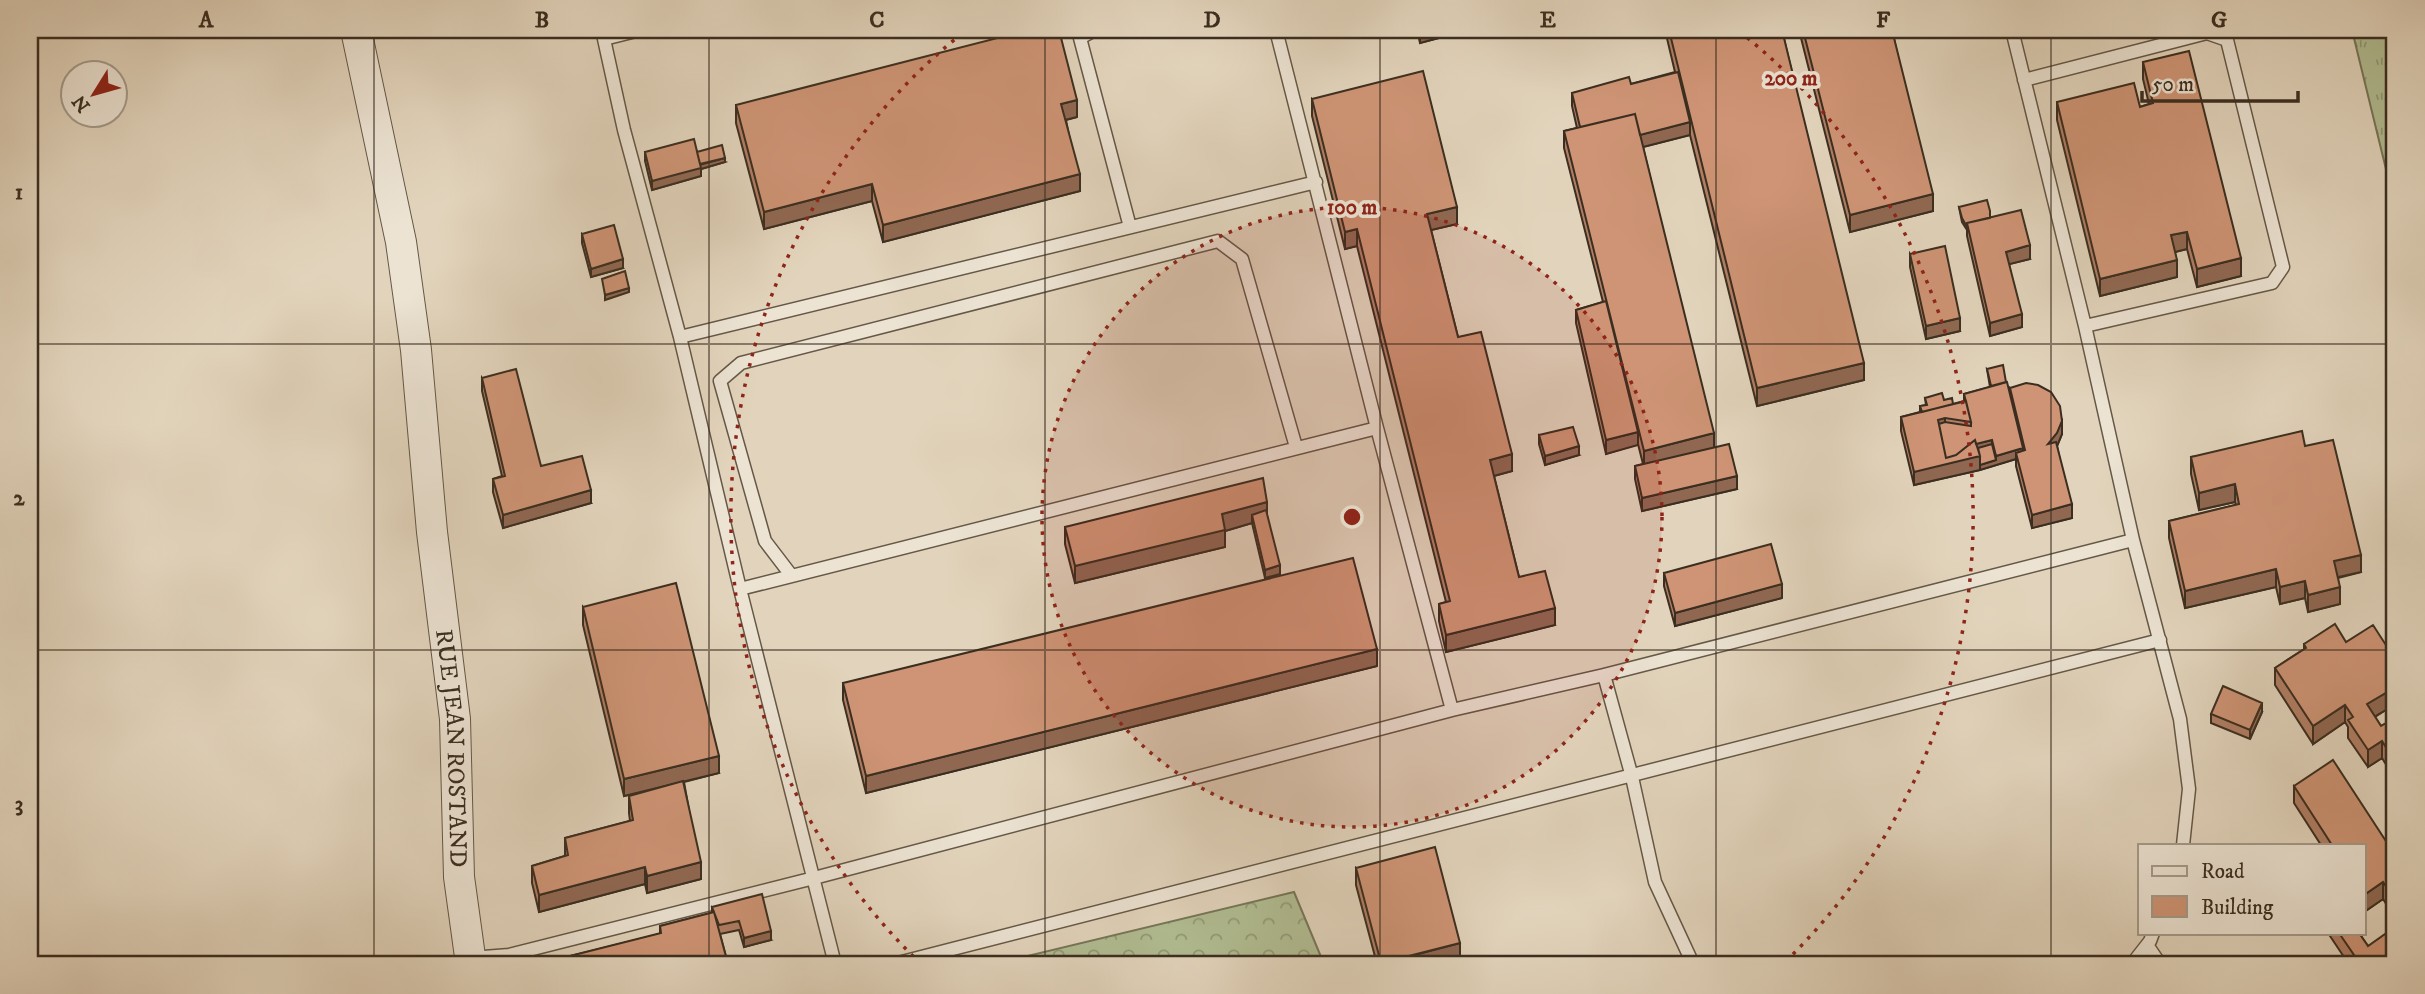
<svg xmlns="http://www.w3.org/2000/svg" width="2425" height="994" font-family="'IM FELL DW Pica',serif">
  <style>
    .grass { fill: url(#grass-tufts); stroke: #767659; stroke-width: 2 }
    .forest { fill: url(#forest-crowns); stroke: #767659; stroke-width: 2 }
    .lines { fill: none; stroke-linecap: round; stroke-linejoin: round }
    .service-casing { stroke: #655847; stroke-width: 15 }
    .tertiary-casing { stroke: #655847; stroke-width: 32 }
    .service { stroke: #ece3d3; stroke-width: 12 }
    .tertiary { stroke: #ece3d3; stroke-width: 30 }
    .wall { fill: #b17f65; stroke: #3b2e20; stroke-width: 2; fill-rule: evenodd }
    .shaded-wall { fill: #906852; stroke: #3b2e20; stroke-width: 2 }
    .building { fill: #ce9475; stroke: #3b2e20; stroke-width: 2 }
    .grid { fill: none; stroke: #3b2e20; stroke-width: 2; stroke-opacity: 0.55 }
    .ring { fill: none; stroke: #8f2418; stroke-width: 3.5; stroke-dasharray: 3.5 7 }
    .labels { text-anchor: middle; stroke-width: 7; stroke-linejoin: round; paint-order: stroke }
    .street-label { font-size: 24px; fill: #3b2e20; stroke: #ece3d3 }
    .centre { fill: #8f2418; stroke: #ece3d3; stroke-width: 3.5 }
    .ring-label { font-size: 21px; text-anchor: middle; font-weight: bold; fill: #8f2418; stroke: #ece3d3; stroke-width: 7; stroke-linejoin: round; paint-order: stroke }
    .neatline { fill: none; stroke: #3b2e20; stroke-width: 2.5 }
    .grid-label { font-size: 23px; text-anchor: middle; font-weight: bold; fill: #3b2e20 }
  </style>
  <defs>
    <pattern id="grass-tufts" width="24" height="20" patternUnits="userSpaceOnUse" patternTransform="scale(1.75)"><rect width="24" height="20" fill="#b1bd92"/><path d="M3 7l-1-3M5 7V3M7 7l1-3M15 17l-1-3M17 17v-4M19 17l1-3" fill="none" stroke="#919a77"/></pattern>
    <pattern id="forest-crowns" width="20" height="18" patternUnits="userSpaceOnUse" patternTransform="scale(1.75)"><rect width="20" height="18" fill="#b1bd92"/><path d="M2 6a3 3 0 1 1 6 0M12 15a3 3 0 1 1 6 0" fill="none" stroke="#919a77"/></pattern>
  </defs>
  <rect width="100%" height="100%" fill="#e2d4bc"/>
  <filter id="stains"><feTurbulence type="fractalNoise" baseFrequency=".00286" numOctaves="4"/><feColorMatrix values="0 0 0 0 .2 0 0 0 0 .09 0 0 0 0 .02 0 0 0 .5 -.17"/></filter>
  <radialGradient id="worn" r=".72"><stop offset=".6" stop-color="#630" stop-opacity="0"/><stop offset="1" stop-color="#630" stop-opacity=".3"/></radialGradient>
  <path class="grass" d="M 2352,30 L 2395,30 L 2395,206 Z"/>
  <path class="forest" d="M 1294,892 L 1324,964 L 994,964 Z"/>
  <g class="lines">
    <defs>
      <path id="service" d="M 602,30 L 624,130 L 680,337 L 740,589 L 835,964
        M 1095,30 L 1080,38 L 1130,227
        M 1276,30 L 1377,428 L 1452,710
        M 2012,30 L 2085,326 L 2133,540 L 2180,719 L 2189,789 L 2183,845
        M 604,39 L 640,30
        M 2024,80 L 2207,33 L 2227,40 L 2283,267 L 2272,283 L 2085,326
        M 680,337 L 1316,182
        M 791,575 L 765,541 L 720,381 L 741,363 L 1218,241 L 1242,259 L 1296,447
        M 740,589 L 1377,428
        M 1604,675 L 1632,777 L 1655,882 L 1693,964
        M 2147,945 L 2160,964
        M 471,958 L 509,955 L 814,878 L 1452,710 L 1604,675 L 2133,540
        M 894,964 L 2160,640
        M 2132,964 L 2150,941 L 2153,933"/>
      <g id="tertiary">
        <path id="s1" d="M 356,30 L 401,242 L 416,350 L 432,532 L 455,719 L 459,877 L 471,964"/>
      </g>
    </defs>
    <use href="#service" class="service-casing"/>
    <use href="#tertiary" class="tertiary-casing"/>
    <use href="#service" class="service"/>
    <use href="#tertiary" class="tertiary"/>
  </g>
  <path class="wall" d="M 1417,30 L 1469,30 L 1420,43 Z
    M 1665,30 L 1782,30 L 1864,380 L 1757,406 L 1690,135 L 1643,147 L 1714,448 L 1737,489 L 1642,511 L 1635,479 L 1635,466 L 1643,464 L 1638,444 L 1606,454 L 1576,323 L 1576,310 L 1603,302 L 1564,148 L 1564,131 L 1577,128 L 1572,106 L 1572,93 L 1631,84 L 1675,72 Z
    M 1799,30 L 1892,30 L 1933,211 L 1850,232 Z
    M 2143,62 L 2241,276 L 2197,287 L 2187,249 L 2175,252 L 2177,277 L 2100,296 L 2057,120 L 2057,102 L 2140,107 L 2149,104 L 2143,79 Z
    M 1312,99 L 1457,224 L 1431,230 L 1458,337 L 1512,471 L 1494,476 L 1519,577 L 1555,625 L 1446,652 L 1439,621 L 1439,604 L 1446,602 L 1357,246 L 1345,249 L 1312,116 Z
    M 736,105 L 1077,117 L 1066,120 L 1080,191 L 883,242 L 872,201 L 764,229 L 736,123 Z
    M 645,152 L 697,152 L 725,162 L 701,169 L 701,176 L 652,190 L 645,161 Z
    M 1959,207 L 1990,218 L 2030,259 L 2009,264 L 2022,327 L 1990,336 L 1967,236 L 1967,230 L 1962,222 Z
    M 582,234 L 623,268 L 591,277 L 582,243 Z
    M 1910,254 L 1960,331 L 1926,339 L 1910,267 Z
    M 1987,369 L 2006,382 L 2010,394 L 2010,388 L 2062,434 L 2057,446 L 2072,518 L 2032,528 L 2016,466 L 2016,459 L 1980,470 L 1914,485 L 1901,431 L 1901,417 L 1920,412 L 1920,406 L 1926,405 L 1925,398 L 1944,400 L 1953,404 L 1964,401 L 1964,394 L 1990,387 Z
    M 482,378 L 541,466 L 591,503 L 503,528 L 493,492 L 493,479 L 502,476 L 482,391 Z
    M 1539,435 L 1579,455 L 1545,465 L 1539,444 Z
    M 2305,446 L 2361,572 L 2338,578 L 2340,604 L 2308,612 L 2305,598 L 2280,604 L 2276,587 L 2185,608 L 2169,538 L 2169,521 L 2236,505 L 2235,502 L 2199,510 L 2191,474 L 2191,457 Z
    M 1267,516 L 1280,574 L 1265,578 L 1252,523 L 1225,531 L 1225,547 L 1075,583 L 1065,544 L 1065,527 Z
    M 1664,573 L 1782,598 L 1675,626 L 1664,586 Z
    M 583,607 L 719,773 L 684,782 L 701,879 L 647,893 L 645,884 L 539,912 L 532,883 L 532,866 L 565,856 L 565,838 L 630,821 L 629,813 L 629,796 L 654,789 L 624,796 L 583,625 Z
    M 2346,642 L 2395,659 L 2395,779 L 2382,758 L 2368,767 L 2348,738 L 2348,727 L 2345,722 L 2313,744 L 2275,685 L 2275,668 L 2304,649 L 2304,644 ZM 2389,708 L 2395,718 L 2381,726 L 2375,717 Z
    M 1377,666 L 866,793 L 843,700 L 843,683 Z
    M 2262,712 L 2250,739 L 2211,723 L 2211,714 Z
    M 2294,786 L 2395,855 L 2395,918 L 2383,899 L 2364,912 L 2364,845 L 2321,845 L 2294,803 Z
    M 1356,868 L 1460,960 L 1443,964 L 1377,964 L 1356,885 Z
    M 712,907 L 771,940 L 744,947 L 739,930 L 720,934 L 728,964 L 554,964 L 554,960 L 660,934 L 660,926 L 712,913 Z
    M 2328,933 L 2359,933 L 2368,946 L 2346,960 Z"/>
  <path class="shaded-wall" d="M 1420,30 L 1469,30 L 1420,43 Z
    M 1077,100 L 1077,117 L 1061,121 L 1061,104 Z
    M 1690,122 L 1690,135 L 1639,148 L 1639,135 Z
    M 725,158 L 725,162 L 701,169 L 701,176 L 652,190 L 652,181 L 699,165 Z
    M 1080,174 L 1080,191 L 883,242 L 883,225 Z
    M 872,184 L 872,201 L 764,229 L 764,212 Z
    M 1933,194 L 1933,211 L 1850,232 L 1850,215 Z
    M 1457,207 L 1457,224 L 1427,231 L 1427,214 Z
    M 1357,229 L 1357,246 L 1345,249 L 1345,232 Z
    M 2187,232 L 2187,249 L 2171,253 L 2171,235 Z
    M 2030,245 L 2030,259 L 2006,265 L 2006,252 Z
    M 2241,258 L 2241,276 L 2197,287 L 2197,269 Z
    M 623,259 L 623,268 L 591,277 L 591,269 Z
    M 2177,260 L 2177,277 L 2100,296 L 2100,279 Z
    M 629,288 L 629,292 L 605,300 L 605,295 Z
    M 2022,314 L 2022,327 L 1990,336 L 1990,323 Z
    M 1960,318 L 1960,331 L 1926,339 L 1926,326 Z
    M 1864,363 L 1864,380 L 1757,406 L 1757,388 Z
    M 1945,418 L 1945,431 L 1924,420 Z
    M 2062,421 L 2062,434 L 2057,446 L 2048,444 Z
    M 1638,432 L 1638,445 L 1606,454 L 1606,440 Z
    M 1714,433 L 1714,450 L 1644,468 L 1644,451 Z
    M 1992,440 L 1992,448 L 1980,456 L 1980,470 L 1914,485 L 1914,472 L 1975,444 Z
    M 1579,446 L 1579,455 L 1545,465 L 1545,456 Z
    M 2023,448 L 2023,457 L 2016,453 L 2016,459 L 1980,470 L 1980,465 L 1996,460 L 1996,456 Z
    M 1512,454 L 1512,471 L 1490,477 L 1490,460 Z
    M 1737,476 L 1737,489 L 1642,511 L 1642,498 Z
    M 2235,484 L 2235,502 L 2199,510 L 2199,493 Z
    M 591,490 L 591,503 L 503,528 L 503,515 Z
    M 1267,502 L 1267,519 L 1252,515 L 1252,523 L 1225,531 L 1225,547 L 1075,583 L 1075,566 L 1222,514 Z
    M 2072,504 L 2072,518 L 2032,528 L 2032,515 Z
    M 2361,555 L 2361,572 L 2334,578 L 2334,561 Z
    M 1280,565 L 1280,574 L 1265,578 L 1265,570 Z
    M 2276,569 L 2276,587 L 2185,608 L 2185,591 Z
    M 2305,581 L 2305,598 L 2280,604 L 2280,587 Z
    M 1782,584 L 1782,598 L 1675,626 L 1675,613 Z
    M 2340,587 L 2340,604 L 2308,612 L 2308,595 Z
    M 1555,608 L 1555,625 L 1446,652 L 1446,635 Z
    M 1377,649 L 1377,666 L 866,793 L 866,776 Z
    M 2389,691 L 2389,708 L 2367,721 L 2367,704 Z
    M 2262,703 L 2262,712 L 2250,739 L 2250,730 Z
    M 2345,705 L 2345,722 L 2313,744 L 2313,726 Z
    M 2382,741 L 2382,758 L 2368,767 L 2368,750 Z
    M 719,756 L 719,773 L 624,796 L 624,779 Z
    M 701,862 L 701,879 L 647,893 L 647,876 Z
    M 645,867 L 645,884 L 539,912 L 539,895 Z
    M 2383,882 L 2383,899 L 2364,912 L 2364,895 Z
    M 771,931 L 771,940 L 744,947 L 744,938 Z
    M 1460,943 L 1460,960 L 1443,964 L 1381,964 Z"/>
  <path class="building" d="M 1029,30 L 1059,30 L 1077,100 L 1061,104 L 1080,174 L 883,225 L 872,184 L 764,212 L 736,105 Z
    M 1669,30 L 1782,30 L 1864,363 L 1757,388 Z
    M 1803,30 L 1892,30 L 1933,194 L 1850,215 Z
    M 2189,51 L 2241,258 L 2197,269 L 2187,232 L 2171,235 L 2177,260 L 2100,279 L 2057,102 L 2134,83 L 2140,107 L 2153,103 L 2143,62 Z
    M 1423,71 L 1457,207 L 1427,214 L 1458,337 L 1481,332 L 1512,454 L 1490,460 L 1519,577 L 1545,571 L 1555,608 L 1446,635 L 1439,604 L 1450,601 L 1357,229 L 1345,232 L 1312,99 Z
    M 1678,72 L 1690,122 L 1640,135 L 1635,114 L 1580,127 L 1572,93 L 1629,77 L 1631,84 Z
    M 1635,114 L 1714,433 L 1644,451 L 1564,131 Z
    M 694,139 L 701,168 L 652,181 L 645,152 Z
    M 722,145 L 725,158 L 700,164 L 697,152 Z
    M 1987,200 L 1990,211 L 1990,218 L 1967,223 L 1967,227 L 1962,218 L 1959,207 Z
    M 2021,210 L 2030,245 L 2006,252 L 2022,314 L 1990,323 L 1967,223 Z
    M 614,225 L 623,259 L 591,269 L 582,234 Z
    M 1945,246 L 1960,318 L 1926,326 L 1910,254 Z
    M 625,271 L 629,288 L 605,295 L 602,279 Z
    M 1606,301 L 1638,432 L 1606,440 L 1576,310 Z
    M 2003,365 L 2006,382 L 1991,386 L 1987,369 Z
    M 516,369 L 541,466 L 582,456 L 591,490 L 503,515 L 493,479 L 505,476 L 482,378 Z
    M 2007,382 L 2023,448 L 1996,456 L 1992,440 L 1976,444 L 1975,440 L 1956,455 L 1946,458 L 1939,424 L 1945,422 L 1971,426 L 1971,422 L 1964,394 Z
    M 2026,383 L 2038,385 L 2051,392 L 2060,406 L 2062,421 L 2057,433 L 2048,444 L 2056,442 L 2072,504 L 2032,515 L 2016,453 L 2025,450 L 2010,388 Z
    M 1942,393 L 1944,400 L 1952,398 L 1953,404 L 1922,412 L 1920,406 L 1927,405 L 1925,398 Z
    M 1966,401 L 1971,422 L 1945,418 L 1938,420 L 1946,458 L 1956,455 L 1975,440 L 1980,456 L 1914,472 L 1901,417 Z
    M 1573,427 L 1579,446 L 1545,456 L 1539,435 Z
    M 2302,431 L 2305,446 L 2333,440 L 2361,555 L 2334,561 L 2340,587 L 2308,595 L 2305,581 L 2280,587 L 2276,569 L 2185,591 L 2169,521 L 2239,504 L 2235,484 L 2199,493 L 2191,457 Z
    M 1729,444 L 1737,476 L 1642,498 L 1635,466 Z
    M 1992,444 L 1996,460 L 1980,465 L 1980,456 L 1978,448 Z
    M 1263,478 L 1267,502 L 1222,514 L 1225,530 L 1075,566 L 1065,527 Z
    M 1266,510 L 1280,565 L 1265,570 L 1252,515 Z
    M 1771,544 L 1782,584 L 1675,613 L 1664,573 Z
    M 1353,558 L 1377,649 L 866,776 L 843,683 Z
    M 676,583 L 719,756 L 624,779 L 583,607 Z
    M 2335,624 L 2346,642 L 2373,625 L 2395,659 L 2395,700 L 2389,691 L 2367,704 L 2381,726 L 2395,718 L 2395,762 L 2382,741 L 2368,750 L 2348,720 L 2353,717 L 2345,705 L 2313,726 L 2275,668 L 2306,648 L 2304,644 Z
    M 2223,686 L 2262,703 L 2250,730 L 2211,714 Z
    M 2333,760 L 2395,855 L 2395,900 L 2383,882 L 2364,895 L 2364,845 L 2332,845 L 2294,786 Z
    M 683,781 L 701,862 L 647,876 L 645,867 L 539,895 L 532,866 L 568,855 L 565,838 L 633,820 L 629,796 Z
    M 1435,847 L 1460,943 L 1381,963 L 1356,868 Z
    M 762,894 L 771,931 L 744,938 L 739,921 L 719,925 L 712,907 Z
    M 714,912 L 728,964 L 555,964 L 554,960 L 661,933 L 660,926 Z
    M 2395,927 L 2395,964 L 2339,964 L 2354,955 L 2339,933 L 2359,933 L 2368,946 Z"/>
  <path class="grid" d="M 374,30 L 374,964M 709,30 L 709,964M 1045,30 L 1045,964M 1380,30 L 1380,964M 1716,30 L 1716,964M 2051,30 L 2051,964M 30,344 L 2395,344M 30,650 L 2395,650"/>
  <circle cx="1352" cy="517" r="310" fill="#8f2418" fill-opacity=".12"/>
  <g class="ring">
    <circle cx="1352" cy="517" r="310"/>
    <path d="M921 964A621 621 0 0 1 965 31M1739 31A621 621 0 0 1 1783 964"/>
  </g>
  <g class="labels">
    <g class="street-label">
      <text dy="8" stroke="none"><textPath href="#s1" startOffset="726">RUE JEAN ROSTAND</textPath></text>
    </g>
  </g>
  <circle cx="1352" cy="517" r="10" class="centre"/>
  <g class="ring-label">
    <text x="1791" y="85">200 m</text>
    <text x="1352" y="214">100 m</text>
  </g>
  <rect width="2425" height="994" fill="none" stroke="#e2d4bc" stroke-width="77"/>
  <rect x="2138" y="844" width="228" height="91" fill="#ece3d3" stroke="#a59b8b" stroke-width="2"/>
  <rect x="2152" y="866" width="35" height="10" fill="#ece3d3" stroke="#a59b8b" stroke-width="2"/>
  <text x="2201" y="878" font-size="21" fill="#3b2e20">Road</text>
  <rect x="2152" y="896" width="35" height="21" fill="#ce9475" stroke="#a59b8b" stroke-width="2"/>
  <text x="2201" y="914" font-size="21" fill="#3b2e20">Building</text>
  <g transform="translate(94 94) rotate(233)"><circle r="33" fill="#ece3d3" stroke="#a59b8b" stroke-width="2"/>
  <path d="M0-5L12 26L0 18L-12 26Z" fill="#8f2418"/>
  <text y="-10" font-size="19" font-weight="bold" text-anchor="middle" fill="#3b2e20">N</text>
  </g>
  <path d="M2142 91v10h156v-10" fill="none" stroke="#3b2e20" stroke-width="3.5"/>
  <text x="2152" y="91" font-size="21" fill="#3b2e20" stroke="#ece3d3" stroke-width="5" paint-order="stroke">50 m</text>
  <rect x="38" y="38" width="2348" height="918" class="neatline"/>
  <g class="grid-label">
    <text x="206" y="27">A</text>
    <text x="542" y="27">B</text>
    <text x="877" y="27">C</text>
    <text x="1212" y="27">D</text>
    <text x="1548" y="27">E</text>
    <text x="1883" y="27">F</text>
    <text x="2219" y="27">G</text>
    <text x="19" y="199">1</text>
    <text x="19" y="505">2</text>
    <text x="19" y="811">3</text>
  </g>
  <rect width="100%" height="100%" filter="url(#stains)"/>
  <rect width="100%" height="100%" fill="url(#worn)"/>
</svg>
